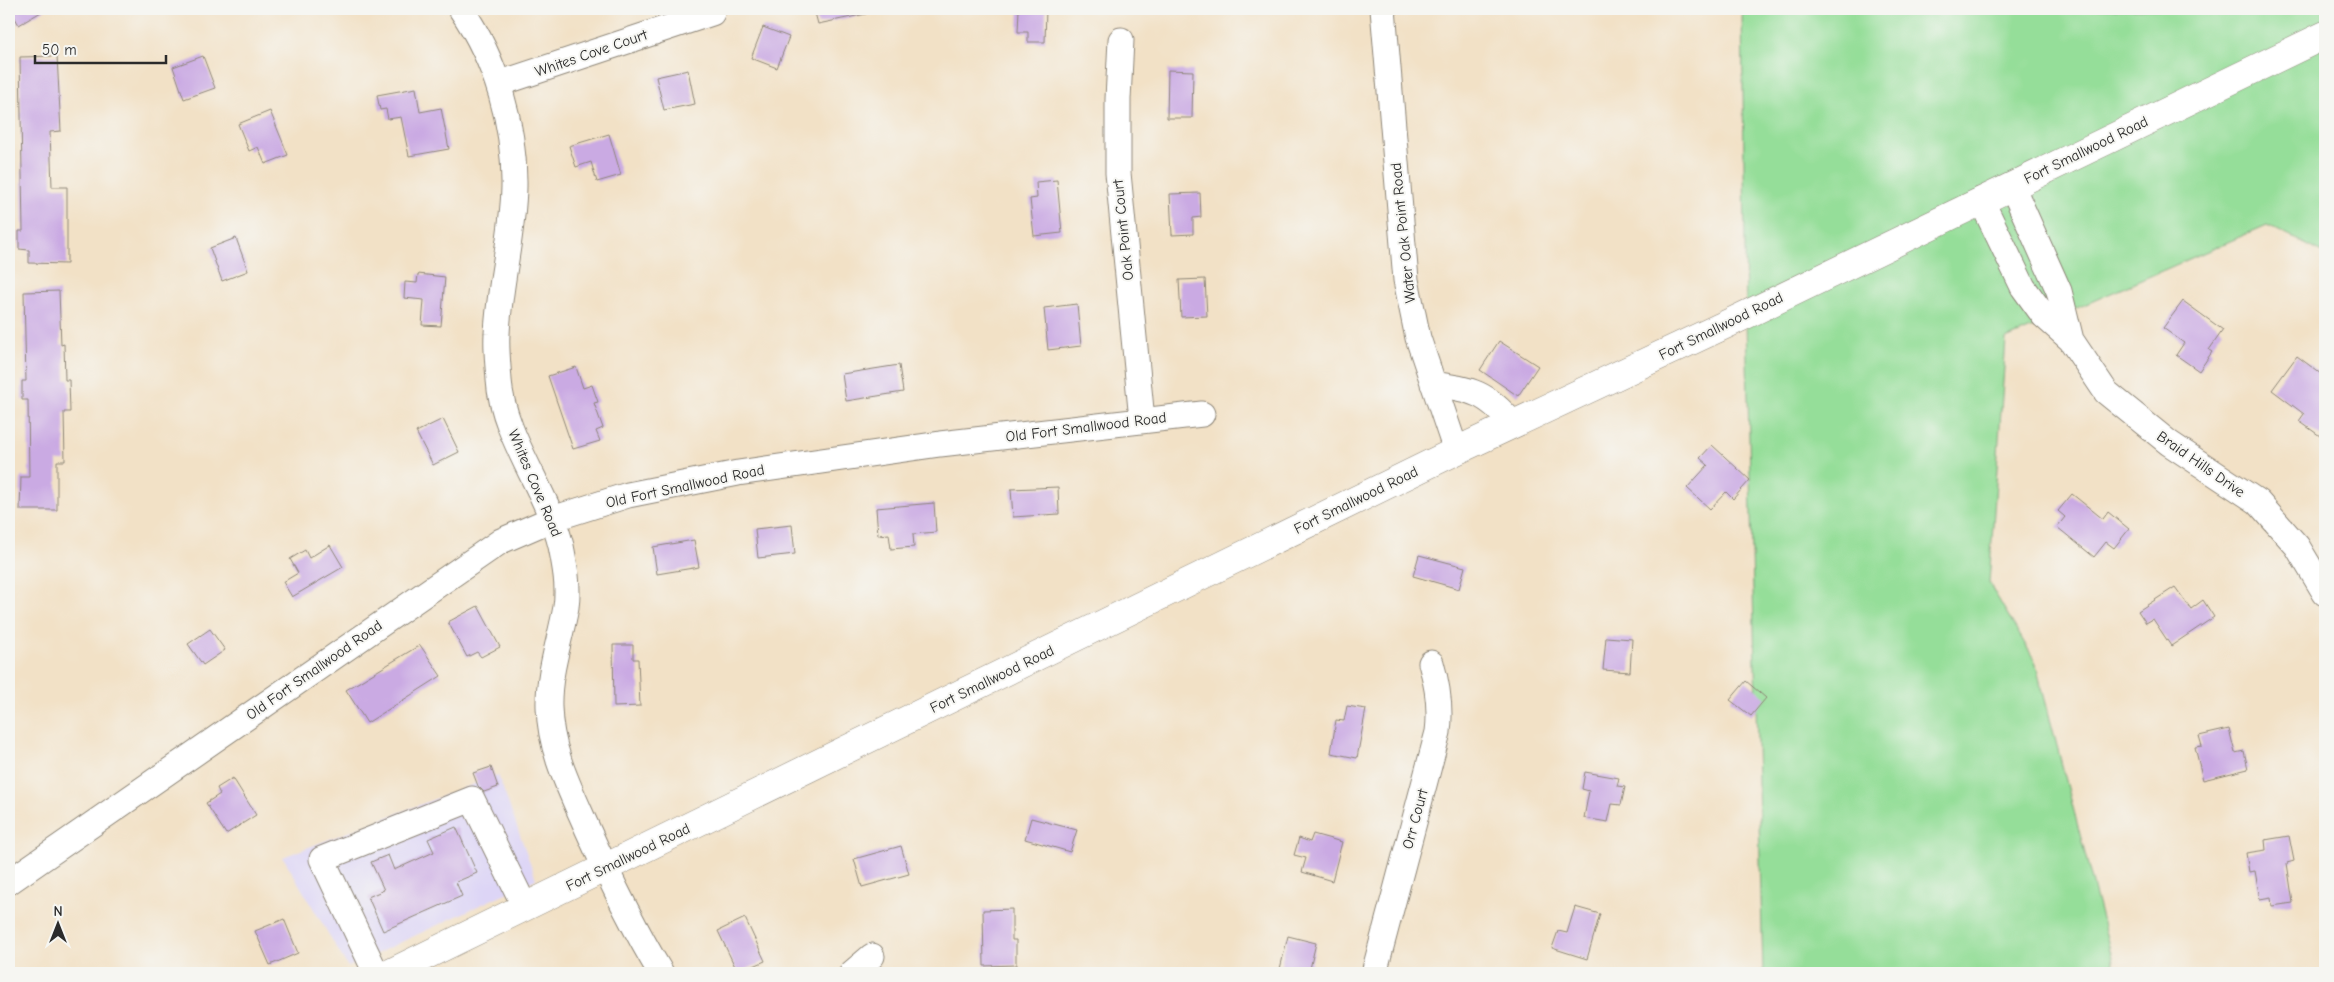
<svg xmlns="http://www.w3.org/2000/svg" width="2334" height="982" font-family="'Comic Neue',sans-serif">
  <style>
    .built { fill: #ddd5f6 }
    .green { fill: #95de99; stroke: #608462 }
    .building { fill: #caaae3 }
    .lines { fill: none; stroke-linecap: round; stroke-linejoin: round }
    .minor-casing { stroke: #8e8678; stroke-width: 27 }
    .major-casing { stroke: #8e8678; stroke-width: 29 }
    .path { stroke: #8e8678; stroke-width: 3; stroke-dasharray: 4 4; stroke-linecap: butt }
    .minor { stroke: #fff; stroke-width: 25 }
    .major { stroke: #fff; stroke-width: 28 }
    .labels { text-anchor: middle; stroke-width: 4; stroke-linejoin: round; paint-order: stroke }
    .street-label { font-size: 15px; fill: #2b2b2b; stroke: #f6f6f2 }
  </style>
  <rect width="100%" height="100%" fill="#f6f6f2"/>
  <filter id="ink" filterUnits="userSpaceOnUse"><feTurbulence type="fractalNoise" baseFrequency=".02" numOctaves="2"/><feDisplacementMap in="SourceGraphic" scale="10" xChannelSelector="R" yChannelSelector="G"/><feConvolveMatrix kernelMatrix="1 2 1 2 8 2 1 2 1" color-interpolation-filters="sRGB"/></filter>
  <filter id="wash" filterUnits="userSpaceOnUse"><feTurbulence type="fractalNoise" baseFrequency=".0096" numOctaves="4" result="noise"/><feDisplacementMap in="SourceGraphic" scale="20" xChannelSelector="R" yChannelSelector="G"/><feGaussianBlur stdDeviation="1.12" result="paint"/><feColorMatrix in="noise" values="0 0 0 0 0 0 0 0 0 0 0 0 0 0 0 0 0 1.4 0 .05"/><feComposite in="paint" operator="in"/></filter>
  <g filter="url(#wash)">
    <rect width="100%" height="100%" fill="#f2e1c6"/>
    <path class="built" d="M 498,775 L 536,879 L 348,967 L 283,857 Z"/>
    <path class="green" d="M 1742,9 L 2325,9 L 2325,254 L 2267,225 L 2006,339 L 1989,583 L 2035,661 L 2116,973 L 1763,973 L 1746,322 Z"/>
    <g id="blocks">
      <path class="building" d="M 10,9 L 46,9 L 19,25 Z
        M 814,9 L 865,9 L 866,14 L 818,24 Z
        M 1019,9 L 1046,9 L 1045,42 L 1028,42 L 1028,32 L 1018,32 Z
        M 763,27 L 789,37 L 777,68 L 751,58 Z
        M 57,56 L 61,131 L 50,132 L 52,187 L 67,187 L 67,264 L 29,263 L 29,250 L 19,249 L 19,231 L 23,231 L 20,57 Z
        M 203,56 L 215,88 L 184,99 L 173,67 Z
        M 688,70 L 695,104 L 664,110 L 656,77 Z
        M 1168,70 L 1193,71 L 1192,118 L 1167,118 Z
        M 416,88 L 420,112 L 441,108 L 449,149 L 409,156 L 401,117 L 388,119 L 386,109 L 380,110 L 377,95 Z
        M 270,111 L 288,155 L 265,164 L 258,147 L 249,151 L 238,124 Z
        M 609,134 L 621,175 L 597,182 L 591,162 L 576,167 L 569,146 Z
        M 1057,180 L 1062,233 L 1034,236 L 1030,199 L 1037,198 L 1036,182 Z
        M 1200,193 L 1201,217 L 1193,218 L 1193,234 L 1172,235 L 1170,194 Z
        M 236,238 L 248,271 L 222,281 L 210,248 Z
        M 418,274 L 445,277 L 441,326 L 422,325 L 424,300 L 404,298 L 405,282 L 417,283 Z
        M 1205,279 L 1207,316 L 1181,317 L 1179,280 Z
        M 59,291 L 61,345 L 64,344 L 65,380 L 69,380 L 70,412 L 64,412 L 65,461 L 57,461 L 57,510 L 20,510 L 21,477 L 29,477 L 28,400 L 22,400 L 22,381 L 26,381 L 24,292 Z
        M 2183,301 L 2223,330 L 2209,350 L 2212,352 L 2199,371 L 2176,355 L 2184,343 L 2163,328 Z
        M 1077,304 L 1081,346 L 1048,350 L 1044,308 Z
        M 1499,341 L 1538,366 L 1518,396 L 1480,370 Z
        M 2297,356 L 2325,377 L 2325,428 L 2320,436 L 2299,421 L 2304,414 L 2272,390 Z
        M 899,365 L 903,392 L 846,401 L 842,374 Z
        M 576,367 L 583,388 L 592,385 L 598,402 L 594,403 L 603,428 L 596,431 L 600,441 L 573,449 L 548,376 Z
        M 443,419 L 459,452 L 433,465 L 416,432 Z
        M 1712,445 L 1750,480 L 1733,499 L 1726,492 L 1710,509 L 1687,488 L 1708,465 L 1700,458 Z
        M 1058,487 L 1059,514 L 1013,517 L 1011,489 Z
        M 2072,494 L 2103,519 L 2108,512 L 2129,529 L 2114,548 L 2106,542 L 2094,557 L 2057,527 L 2065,517 L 2058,511 Z
        M 934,503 L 936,532 L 913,534 L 914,547 L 891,549 L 889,534 L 878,535 L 876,508 Z
        M 792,525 L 795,554 L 758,558 L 755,529 Z
        M 694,540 L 699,567 L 657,574 L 653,547 Z
        M 330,545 L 343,567 L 292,597 L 283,582 L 298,573 L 290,559 L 305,550 L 309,558 Z
        M 1419,555 L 1465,567 L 1459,589 L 1413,576 Z
        M 2175,587 L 2191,609 L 2203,600 L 2214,617 L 2171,646 L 2153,619 L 2146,623 L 2138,611 Z
        M 478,606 L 500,647 L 481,657 L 477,652 L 467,657 L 448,622 Z
        M 210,629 L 225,650 L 203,665 L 188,644 Z
        M 1606,637 L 1632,639 L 1630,672 L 1603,670 Z
        M 420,645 L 441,676 L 367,723 L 346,690 Z
        M 613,645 L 633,645 L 633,659 L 638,659 L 640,706 L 614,707 Z
        M 1746,681 L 1766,698 L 1751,716 L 1730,700 Z
        M 1347,706 L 1366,709 L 1357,758 L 1331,753 L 1336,720 L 1344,721 Z
        M 2229,729 L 2235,753 L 2244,751 L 2248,769 L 2203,780 L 2195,747 L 2202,746 L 2199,736 Z
        M 491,767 L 498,787 L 484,792 L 478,786 L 473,773 Z
        M 1585,772 L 1619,778 L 1617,786 L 1625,787 L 1621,805 L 1612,804 L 1608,822 L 1584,818 L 1589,791 L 1582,789 Z
        M 233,778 L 256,815 L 226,834 L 206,803 L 220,794 L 217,788 Z
        M 1031,818 L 1077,830 L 1070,852 L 1025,839 Z
        M 456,827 L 477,873 L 456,882 L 462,896 L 383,931 L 368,897 L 384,890 L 371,862 L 388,855 L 394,870 L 434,852 L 428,839 Z
        M 1313,834 L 1342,842 L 1332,881 L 1302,872 L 1306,858 L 1294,855 L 1299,838 L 1310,842 Z
        M 2289,836 L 2294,861 L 2287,863 L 2293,903 L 2272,906 L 2271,897 L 2260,899 L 2255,871 L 2249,872 L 2246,853 L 2266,850 L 2265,840 Z
        M 901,846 L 909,874 L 862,887 L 854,859 Z
        M 1575,907 L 1600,914 L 1587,959 L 1552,948 L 1558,931 L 1567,933 Z
        M 1012,909 L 1012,940 L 1016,940 L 1016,965 L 984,966 L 983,910 Z
        M 745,918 L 765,961 L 738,973 L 718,931 Z
        M 284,919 L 298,953 L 270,965 L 255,931 Z
        M 1288,936 L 1316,943 L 1309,973 L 1279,973 Z"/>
    </g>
  </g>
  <g filter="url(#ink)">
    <use href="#blocks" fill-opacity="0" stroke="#8e8678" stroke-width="1"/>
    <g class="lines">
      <defs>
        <path id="minor" d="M 461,9 C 496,60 515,125 514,187 C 513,236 499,285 497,334 C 496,349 498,365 499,380 C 502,435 548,492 561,546 C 565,566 569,587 566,607 C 560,641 548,673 549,707 C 550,751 570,789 587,828 C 609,877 633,927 661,973
          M 1383,9 L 1406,280 L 1418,338 L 1456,451
          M 1121,40 L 1118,99 L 1118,173 L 1142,420
          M 498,84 L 712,13
          M 2012,186 L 2059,291 L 2071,340
          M 1981,200 L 2023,287 L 2044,316 L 2071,340 L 2106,392 L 2169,443 L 2258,502 L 2297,546 L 2325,593
          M 1433,384 C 1473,390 1486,392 1513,424
          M 9,882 L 501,541 L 552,519 L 628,495 L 738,473 L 940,444 L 1202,414
          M 376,973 L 322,859 L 472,799 L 525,907
          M 852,973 L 872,956
          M 1374,973 L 1438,732 C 1441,708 1438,687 1431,663"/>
        <path id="major" d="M 390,973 L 1456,451 L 1729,323 L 2325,35"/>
      </defs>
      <use href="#minor" class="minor-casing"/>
      <use href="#major" class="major-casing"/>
      <path class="path" d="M 1963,9 L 1971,9"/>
      <use href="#minor" class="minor"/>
      <use href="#major" class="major"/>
    </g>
  </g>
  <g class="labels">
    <g class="street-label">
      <text transform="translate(591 53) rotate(-19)" y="5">Whites Cove Court</text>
      <text transform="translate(2086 150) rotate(-26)" y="5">Fort Smallwood Road</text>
      <text transform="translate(1123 230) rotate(-96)" y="5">Oak Point Court</text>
      <text transform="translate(1403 233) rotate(-96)" y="5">Water Oak Point Road</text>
      <text transform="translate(1721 326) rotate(-26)" y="5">Fort Smallwood Road</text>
      <text transform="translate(1086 427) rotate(-7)" y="5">Old Fort Smallwood Road</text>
      <text transform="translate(2201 464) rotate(35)" y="5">Braid Hills Drive</text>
      <text transform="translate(535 483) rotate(67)" y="5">Whites Cove Road</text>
      <text transform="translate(685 486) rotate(-12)" y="5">Old Fort Smallwood Road</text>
      <text transform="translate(1356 500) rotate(-26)" y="5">Fort Smallwood Road</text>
      <text transform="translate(314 670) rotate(-35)" y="5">Old Fort Smallwood Road</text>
      <text transform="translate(992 679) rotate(-26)" y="5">Fort Smallwood Road</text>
      <text transform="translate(1415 819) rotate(-75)" y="5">Orr Court</text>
      <text transform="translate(628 857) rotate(-26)" y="5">Fort Smallwood Road</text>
    </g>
  </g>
  <rect width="2334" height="982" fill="none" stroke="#f6f6f2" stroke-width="30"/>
  <g transform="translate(58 924)" stroke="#f6f6f2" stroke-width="4" paint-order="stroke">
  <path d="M0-4L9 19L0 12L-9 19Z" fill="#2b2b2b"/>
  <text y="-8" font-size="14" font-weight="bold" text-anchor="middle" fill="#2b2b2b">N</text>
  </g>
  <path d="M35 55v8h131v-8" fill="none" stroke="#2b2b2b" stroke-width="2.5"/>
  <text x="42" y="55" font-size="15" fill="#2b2b2b" stroke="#f6f6f2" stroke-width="4" paint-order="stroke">50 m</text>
</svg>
